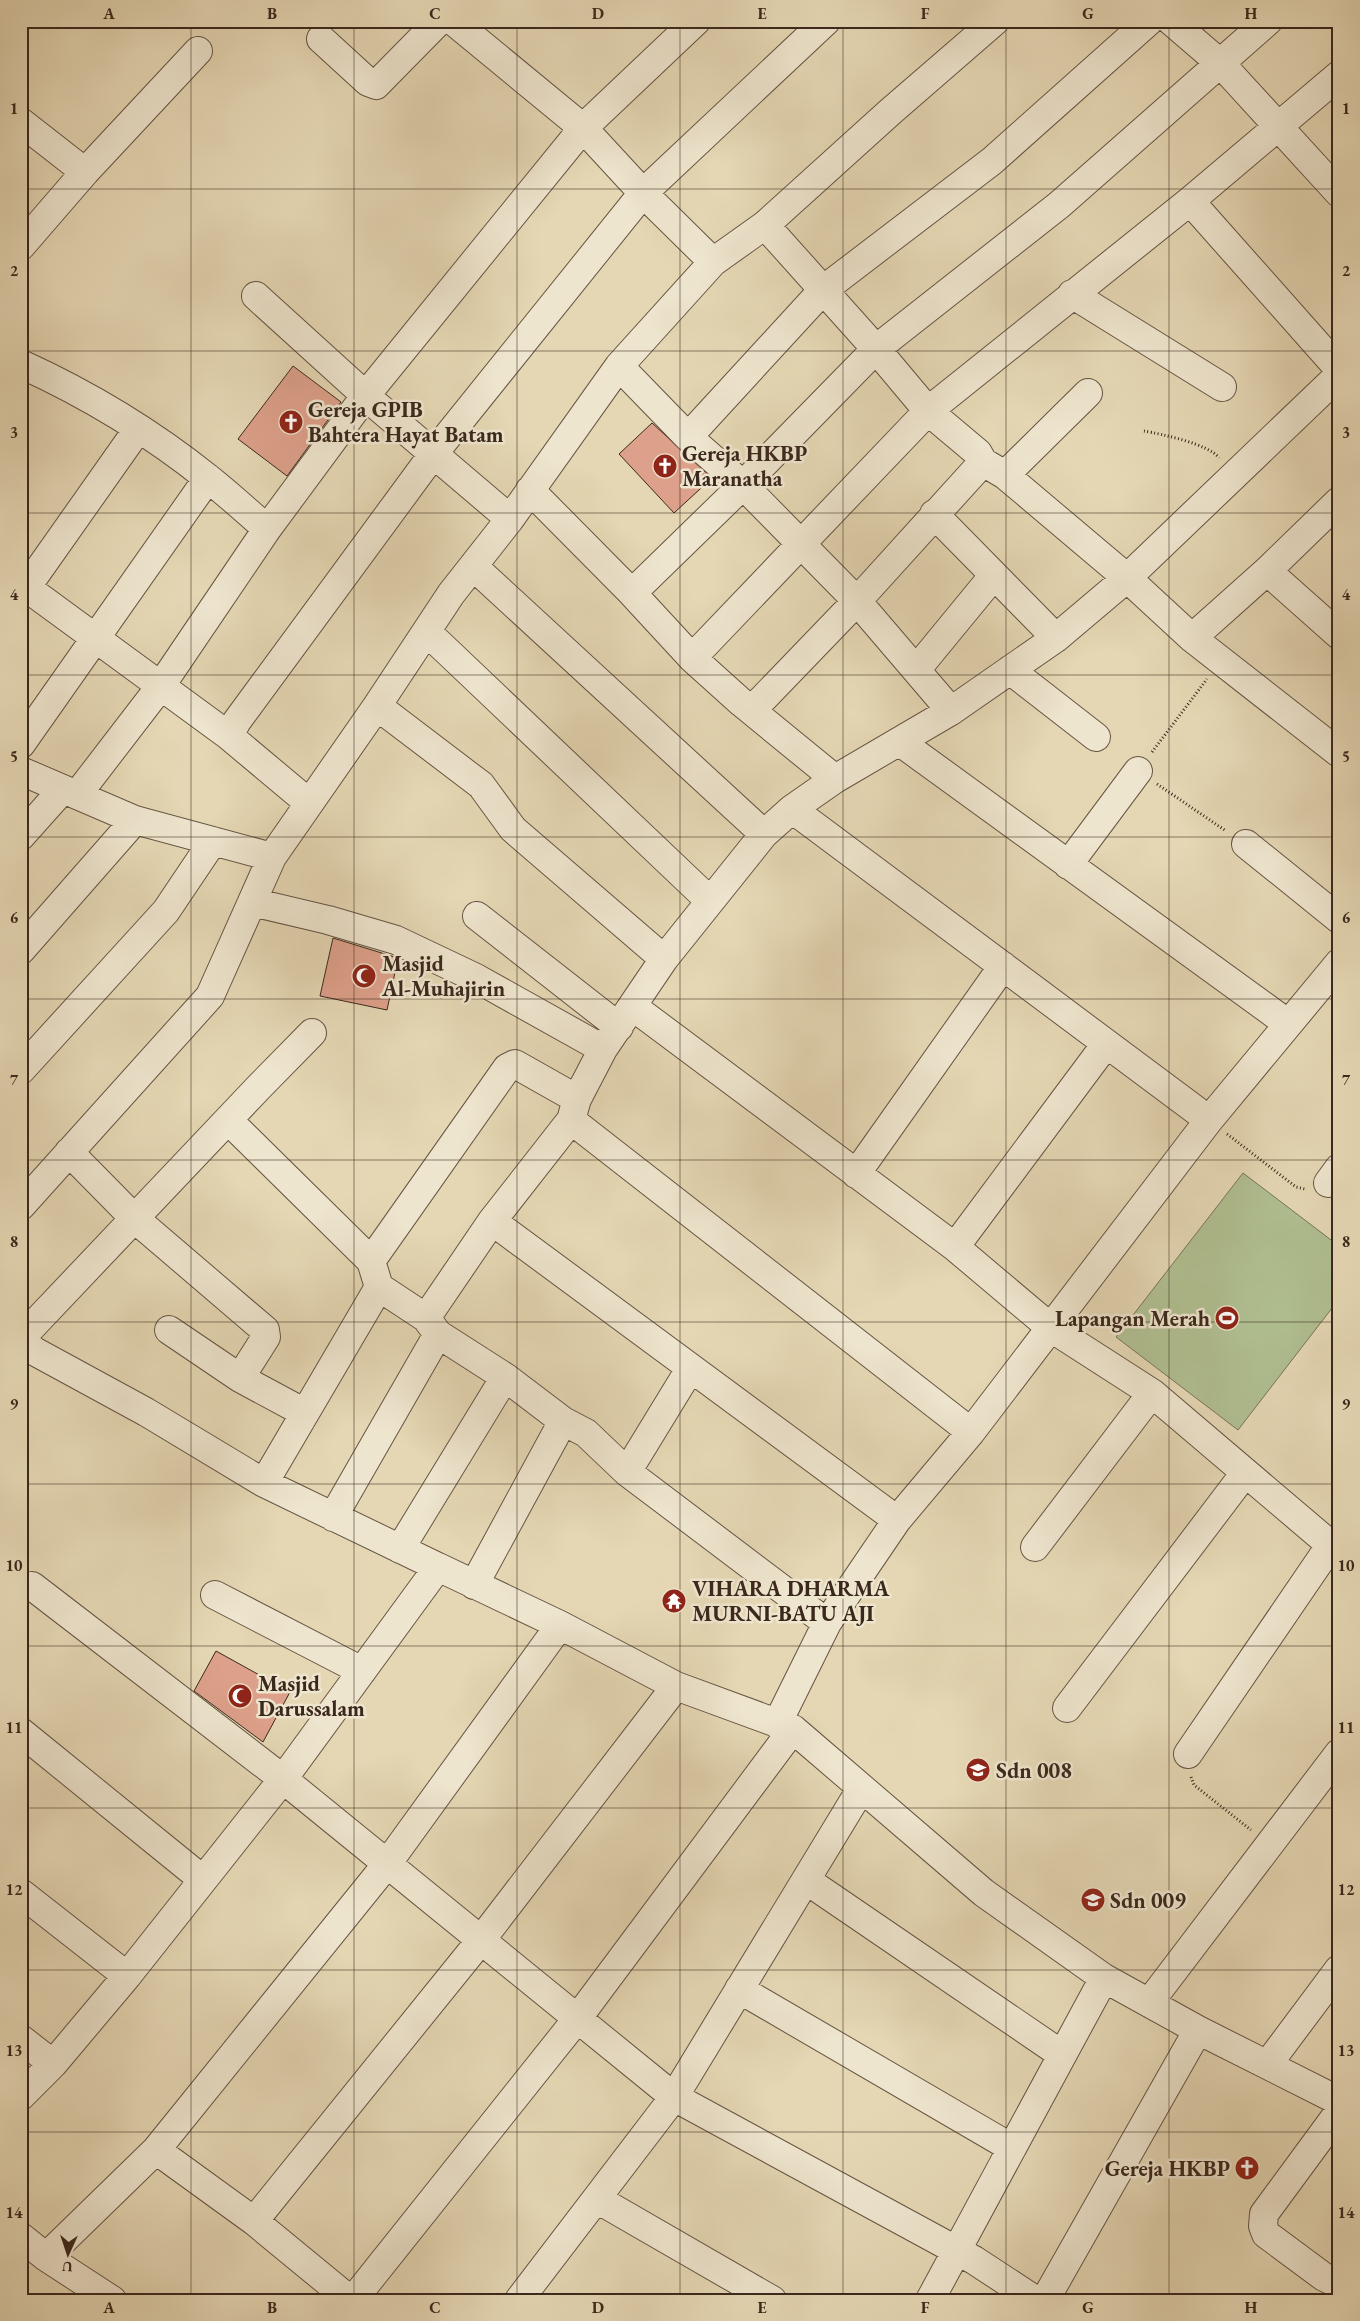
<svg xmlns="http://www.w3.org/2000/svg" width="1360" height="2321" font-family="'EB Garamond',serif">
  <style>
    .green { fill: #b0bf91; stroke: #767457 }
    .building { fill: #dda08a; stroke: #3b281d }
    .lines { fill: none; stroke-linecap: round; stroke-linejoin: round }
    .minor-casing { stroke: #665443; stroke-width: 30 }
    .path { stroke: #3b281d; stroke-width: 3; stroke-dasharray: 1 2.5; stroke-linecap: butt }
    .minor { stroke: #eee5ce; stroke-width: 28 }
    .grid { fill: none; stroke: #3b281d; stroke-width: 1; stroke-opacity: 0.55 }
    .labels { text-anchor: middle; stroke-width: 5; stroke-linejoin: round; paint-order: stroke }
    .poi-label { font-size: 22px; font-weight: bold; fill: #3b281d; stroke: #eee5ce; text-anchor: start }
    .neatline { fill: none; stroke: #3b281d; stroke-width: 2 }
    .grid-label { font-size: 16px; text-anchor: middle; font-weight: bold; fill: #3b281d }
  </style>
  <rect width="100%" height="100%" fill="#e5d7b4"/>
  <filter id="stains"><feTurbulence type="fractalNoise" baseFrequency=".004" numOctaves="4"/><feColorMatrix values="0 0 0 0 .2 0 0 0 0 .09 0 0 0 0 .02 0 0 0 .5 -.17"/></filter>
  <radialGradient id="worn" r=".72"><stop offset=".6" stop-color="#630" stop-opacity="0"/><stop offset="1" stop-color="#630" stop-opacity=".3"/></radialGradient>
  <path class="green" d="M 1243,1173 L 1339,1246 L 1339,1299 L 1238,1430 L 1116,1337 Z"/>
  <path class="building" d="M 293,366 L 341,402 L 287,476 L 238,439 Z
    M 652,423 L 712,478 L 674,513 L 619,454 Z
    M 333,938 L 398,958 L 387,1010 L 320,996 Z
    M 216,1651 L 290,1692 L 263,1742 L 194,1691 Z"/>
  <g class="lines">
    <defs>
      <path id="minor" d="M 453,21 L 583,128 L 643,193 L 713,262
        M 1171,21 L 1221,64 L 1339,193
        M 321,39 L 368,82 L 376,85 L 439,21
        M 21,122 L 85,172 L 198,51
        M 1190,201 L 1339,369
        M 765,225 L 876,349 L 928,411 L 978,453 L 983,462 L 1005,475 L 1127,578 L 1192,638 L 1339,753
        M 21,246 L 85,172
        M 1072,294 L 1222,387
        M 256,296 L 376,405 L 510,519
        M 21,364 C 87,394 153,434 209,479 C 229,495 248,512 267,529 L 160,687 L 77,795
        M 619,366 L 688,437 L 743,485 L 857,601 L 951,711
        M 688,437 L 823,290 L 992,161 L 1149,21
        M 1005,475 L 1088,393
        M 530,490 L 632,593 L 692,658 L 742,703 L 835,779
        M 934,514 L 1056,638
        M 267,529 L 366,395 L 583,128 L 696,21
        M 474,567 L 764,834
        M 1267,571 L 1339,635
        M 27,588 L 229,736 L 309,803
        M 632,593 L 743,485 L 876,349 L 1059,205 L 1268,21
        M 21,595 L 138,429
        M 427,632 L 710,901
        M 1192,638 L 1267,571 L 1339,501
        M 692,658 L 928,411 L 1190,201 L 1339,75
        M 916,670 L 994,575
        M 1010,670 L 1096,737
        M 377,706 L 481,785 L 513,829 L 664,959
        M 752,710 L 857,601 L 983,462
        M 229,736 L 237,721 L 434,453 L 643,193 L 826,21
        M 900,742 L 1287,1023
        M 21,744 L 208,478
        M 21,771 L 135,820 L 272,857
        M 792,809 L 1209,1120
        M 21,836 L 63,789
        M 1246,844 L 1339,919
        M 1068,865 L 1138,771
        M 252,902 L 328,920 L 396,940 L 476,978 L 603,1049
        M 477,916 L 619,1027
        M 21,950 L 135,820
        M 632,1006 L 955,1247 L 1051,1328 L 1152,1393 L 1339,1552
        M 21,1070 L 166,911 L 213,841
        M 577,1099 L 515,1064 L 507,1068 L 371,1261 L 379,1287 L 426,1318 L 438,1334 L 505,1377 L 563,1421 L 586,1433 L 627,1472 L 827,1623
        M 228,1120 L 371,1261
        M 571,1120 L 971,1432
        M 69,1152 L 134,1218 L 265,1330 L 266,1337 L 240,1378 L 305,1413
        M 856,1174 L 1003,966
        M 1328,1183 L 1339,1168
        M 21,1206 L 210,996 L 272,857 L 377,706 L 451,594 L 510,519 L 619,366 L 713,262 L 765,225 L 890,112 L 995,21
        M 492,1221 L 897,1520
        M 955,1247 L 1106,1044
        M 426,1318 L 492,1221 L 571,1120 L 577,1099 L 603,1049 L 664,959 L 764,834 L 792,809 L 835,779 L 951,711 L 1056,638 L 1127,578 L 1339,375
        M 169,1330 L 240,1378
        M 21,1338 L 259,1087 L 312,1033
        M 21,1340 L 34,1351 L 146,1412 L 264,1483 L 438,1567
        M 627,1472 L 690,1369
        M 264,1483 L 379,1287
        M 333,1517 L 438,1334
        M 1035,1547 L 1152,1393
        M 400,1549 L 505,1377
        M 474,1585 L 563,1421
        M 32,1586 L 283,1779 L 674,2097 L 974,2260 L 1035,2300
        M 215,1595 L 362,1671
        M 1067,1708 L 1245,1473
        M 777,1724 L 827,1623 L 897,1520 L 971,1432 L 1209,1120 L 1339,963
        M 21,1732 L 202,1879
        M 1188,1754 L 1330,1546
        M 806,1880 L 1061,2054
        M 21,1893 L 127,1976
        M 739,1989 L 1012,2148 L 930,2300
        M 1149,2003 L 1339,1753
        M 21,2039 L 53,2064
        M 1268,2064 L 1339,1969
        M 21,2096 L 53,2064 L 127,1976 L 283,1779 L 438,1567 L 560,1625 L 676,1686 L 793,1729 L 984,1893 L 1104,1978 L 1198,2030 L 1339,2101
        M 1339,2112 L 1264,2214 L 1263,2226 L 1266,2234 L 1324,2277 L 1339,2284
        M 1012,2148 L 1104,1978
        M 156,2150 L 254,2221 L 350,2300
        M 597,2199 L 772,2300
        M 254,2221 L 481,1940 L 676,1686
        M 21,2237 L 46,2257 L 112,2300
        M 46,2257 L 156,2150 L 387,1864 L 560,1625
        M 353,2300 L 577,2019 L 793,1729
        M 519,2300 L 674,2097 L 861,1789
        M 1045,2300 L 1198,2030"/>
    </defs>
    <use href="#minor" class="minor-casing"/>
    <path class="path" d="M 1144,431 C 1161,434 1209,444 1219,458
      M 1152,752 L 1207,679
      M 1157,784 L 1226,831
      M 1227,1134 L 1296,1187 L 1305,1189
      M 1191,1777 L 1194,1785 L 1251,1830"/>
    <use href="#minor" class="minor"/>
  </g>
  <path class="grid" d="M 191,21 L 191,2300M 354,21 L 354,2300M 517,21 L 517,2300M 680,21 L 680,2300M 843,21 L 843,2300M 1006,21 L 1006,2300M 1169,21 L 1169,2300M 21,189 L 1339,189M 21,351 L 1339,351M 21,513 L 1339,513M 21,675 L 1339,675M 21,837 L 1339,837M 21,999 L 1339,999M 21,1160 L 1339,1160M 21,1322 L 1339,1322M 21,1484 L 1339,1484M 21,1646 L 1339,1646M 21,1808 L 1339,1808M 21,1970 L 1339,1970M 21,2132 L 1339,2132"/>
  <defs>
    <symbol id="church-disc" viewBox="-11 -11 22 22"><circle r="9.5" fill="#8f2418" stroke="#eee5ce"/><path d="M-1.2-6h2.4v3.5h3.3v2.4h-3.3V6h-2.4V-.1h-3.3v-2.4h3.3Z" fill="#fff"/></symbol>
    <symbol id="mosque-disc" viewBox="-11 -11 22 22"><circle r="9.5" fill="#8f2418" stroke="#eee5ce"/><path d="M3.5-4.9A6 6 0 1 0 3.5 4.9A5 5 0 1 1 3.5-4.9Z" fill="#fff"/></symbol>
    <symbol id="stadium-disc" viewBox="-11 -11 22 22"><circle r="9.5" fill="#8f2418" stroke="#eee5ce"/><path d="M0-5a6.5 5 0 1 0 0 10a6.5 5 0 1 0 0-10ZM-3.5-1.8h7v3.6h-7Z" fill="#fff"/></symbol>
    <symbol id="temple-disc" viewBox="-11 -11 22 22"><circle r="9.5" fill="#8f2418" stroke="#eee5ce"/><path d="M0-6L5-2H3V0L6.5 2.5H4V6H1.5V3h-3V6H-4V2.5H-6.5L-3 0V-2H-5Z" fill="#fff"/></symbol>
    <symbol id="school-disc" viewBox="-11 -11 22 22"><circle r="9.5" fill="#8f2418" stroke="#eee5ce"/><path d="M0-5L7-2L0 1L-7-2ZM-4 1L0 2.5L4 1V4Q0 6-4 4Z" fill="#fff"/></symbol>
  </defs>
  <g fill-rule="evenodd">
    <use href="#church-disc" x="277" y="408" width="28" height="28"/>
    <use href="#church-disc" x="651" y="452" width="28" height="28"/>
    <use href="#mosque-disc" x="350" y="962" width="28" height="28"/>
    <use href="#stadium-disc" x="1213" y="1304" width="28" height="28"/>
    <use href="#temple-disc" x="660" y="1587" width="28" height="28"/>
    <use href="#mosque-disc" x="226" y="1682" width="28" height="28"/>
    <use href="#school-disc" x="964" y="1756" width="28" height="28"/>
    <use href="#school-disc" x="1079" y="1886" width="28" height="28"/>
    <use href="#church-disc" x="1233" y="2154" width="28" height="28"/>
  </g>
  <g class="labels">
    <g class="poi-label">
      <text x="308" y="417">Gereja GPIB<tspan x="308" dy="25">Bahtera Hayat Batam</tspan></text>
      <text x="682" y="461">Gereja HKBP<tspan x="682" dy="25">Maranatha</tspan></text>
      <text x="382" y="971">Masjid<tspan x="382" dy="25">Al-Muhajirin</tspan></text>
      <text x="1210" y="1326" text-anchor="end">Lapangan Merah</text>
      <text x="692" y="1596">VIHARA DHARMA<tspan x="692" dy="25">MURNI-BATU AJI</tspan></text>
      <text x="258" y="1691">Masjid<tspan x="258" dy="25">Darussalam</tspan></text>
      <text x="996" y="1778">Sdn 008</text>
      <text x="1110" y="1908">Sdn 009</text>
      <text x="1230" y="2176" text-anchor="end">Gereja HKBP</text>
    </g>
  </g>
  <rect width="1360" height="2321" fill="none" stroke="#e5d7b4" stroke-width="55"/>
  <g transform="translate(68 2254) rotate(183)" stroke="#eee5ce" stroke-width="4" paint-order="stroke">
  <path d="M0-4L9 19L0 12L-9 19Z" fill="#3b281d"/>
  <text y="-8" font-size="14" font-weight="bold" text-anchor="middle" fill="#3b281d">U</text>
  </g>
  <rect x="28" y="28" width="1304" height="2266" class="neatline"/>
  <g class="grid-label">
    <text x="109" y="19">A</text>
    <text x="272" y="19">B</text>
    <text x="435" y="19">C</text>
    <text x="598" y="19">D</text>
    <text x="762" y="19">E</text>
    <text x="925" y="19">F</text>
    <text x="1088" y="19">G</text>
    <text x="1251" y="19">H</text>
    <text x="14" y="114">1</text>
    <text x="1346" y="114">1</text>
    <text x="14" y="276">2</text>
    <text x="1346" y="276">2</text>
    <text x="14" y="438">3</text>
    <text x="1346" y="438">3</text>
    <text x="14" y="600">4</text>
    <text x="1346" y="600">4</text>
    <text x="14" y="762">5</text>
    <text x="1346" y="762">5</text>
    <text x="14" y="923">6</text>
    <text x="1346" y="923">6</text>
    <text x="14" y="1085">7</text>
    <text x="1346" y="1085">7</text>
    <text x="14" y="1247">8</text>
    <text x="1346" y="1247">8</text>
    <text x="14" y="1409">9</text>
    <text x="1346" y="1409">9</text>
    <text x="14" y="1571">10</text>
    <text x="1346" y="1571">10</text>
    <text x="14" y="1733">11</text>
    <text x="1346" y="1733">11</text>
    <text x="14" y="1895">12</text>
    <text x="1346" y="1895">12</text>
    <text x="14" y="2056">13</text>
    <text x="1346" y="2056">13</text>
    <text x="14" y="2218">14</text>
    <text x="1346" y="2218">14</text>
    <text x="109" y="2313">A</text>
    <text x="272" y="2313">B</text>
    <text x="435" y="2313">C</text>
    <text x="598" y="2313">D</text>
    <text x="762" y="2313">E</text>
    <text x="925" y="2313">F</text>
    <text x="1088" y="2313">G</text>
    <text x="1251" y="2313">H</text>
  </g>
  <rect width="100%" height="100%" filter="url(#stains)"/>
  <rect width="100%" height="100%" fill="url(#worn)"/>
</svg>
